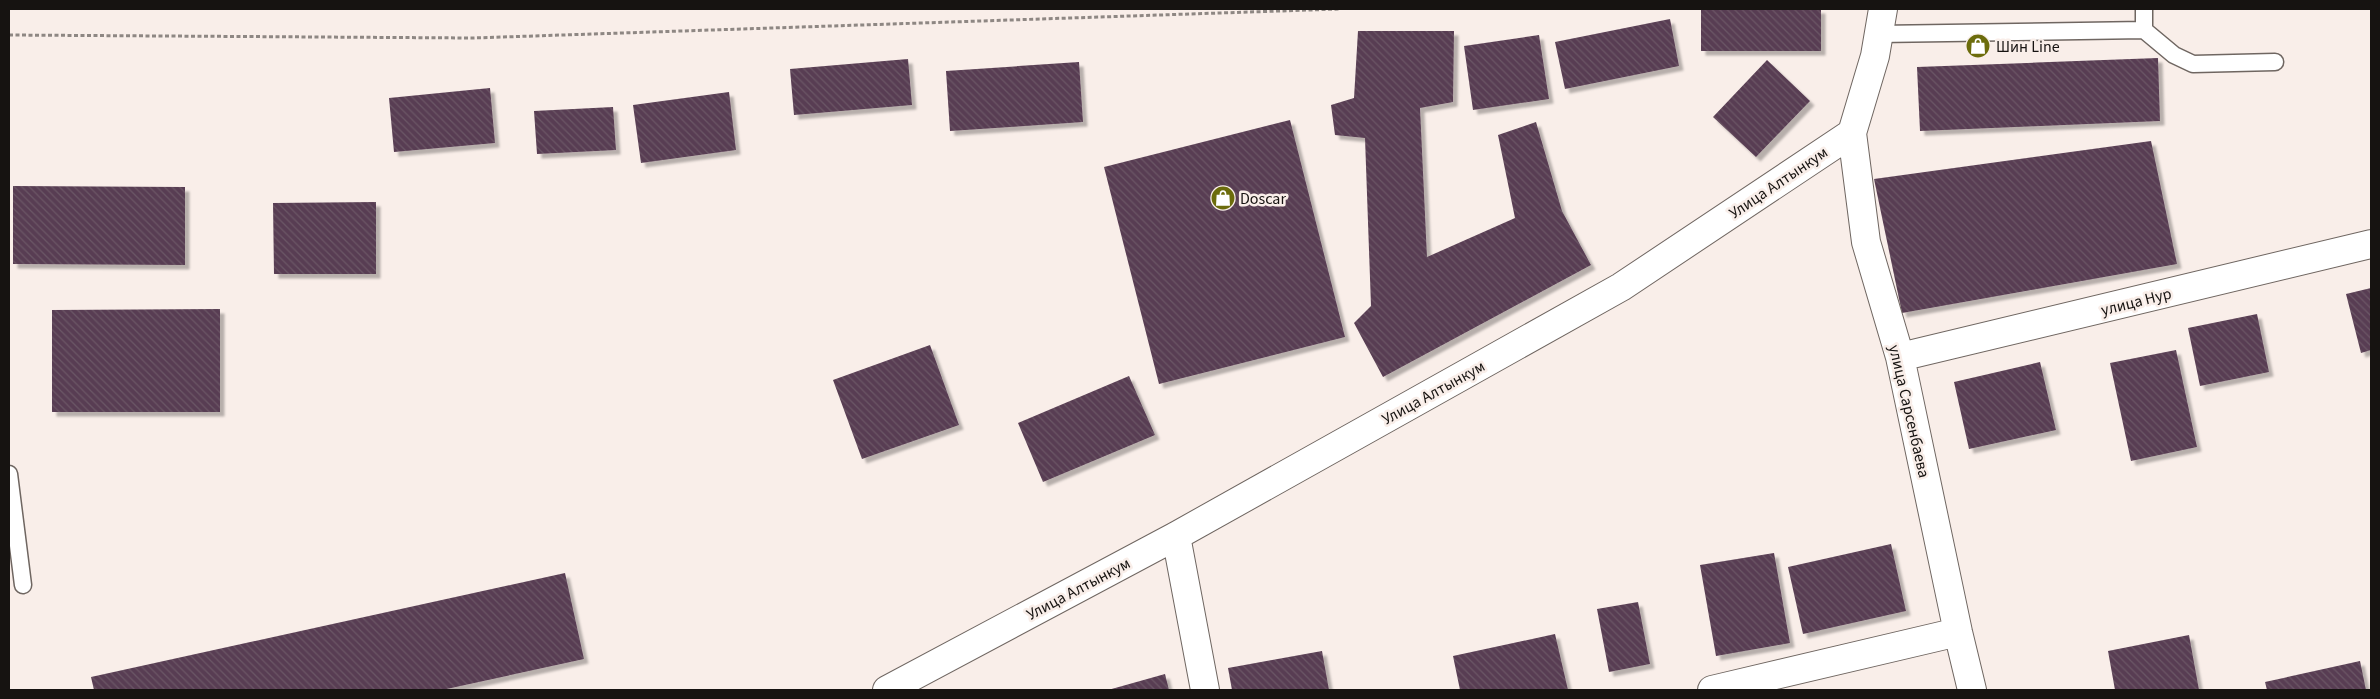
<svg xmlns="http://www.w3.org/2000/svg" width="2380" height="699" font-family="'Source Sans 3',sans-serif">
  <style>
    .building { fill: url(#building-back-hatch); filter: url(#shadow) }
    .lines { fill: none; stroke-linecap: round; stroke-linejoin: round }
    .service-casing { stroke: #6f6661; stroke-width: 19 }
    .minor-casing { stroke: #6f6661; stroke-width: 30 }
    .path { stroke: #8e8783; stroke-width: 3; stroke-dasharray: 4 2.5; stroke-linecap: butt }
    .service { stroke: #fff; stroke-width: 16 }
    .minor { stroke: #fff; stroke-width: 28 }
    .labels { text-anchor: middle; stroke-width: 5; stroke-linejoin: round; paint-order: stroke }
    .poi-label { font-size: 16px; fill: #161311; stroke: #f9eee9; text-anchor: start }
    .street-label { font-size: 16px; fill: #161311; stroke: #f9eee9 }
  </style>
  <defs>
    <pattern id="building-back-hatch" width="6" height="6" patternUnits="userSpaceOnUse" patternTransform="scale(1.25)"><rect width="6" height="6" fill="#583d52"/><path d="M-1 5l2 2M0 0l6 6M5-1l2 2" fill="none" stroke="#6b5666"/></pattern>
    <filter id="shadow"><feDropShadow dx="4.5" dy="4.5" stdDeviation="1" flood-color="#0004"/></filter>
  </defs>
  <rect width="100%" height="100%" fill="#f9eee9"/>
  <path class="building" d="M 1701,9 L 1821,9 L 1821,51 L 1701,51 Z
    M 1670,19 L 1679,66 L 1565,89 L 1555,42 Z
    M 1358,31 L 1454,31 L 1453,102 L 1420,108 L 1427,257 L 1515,218 L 1498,135 L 1536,122 L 1562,211 L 1591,265 L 1383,377 L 1354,323 L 1371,306 L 1365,138 L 1335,135 L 1331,105 L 1354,98 Z
    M 1539,35 L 1549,99 L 1473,110 L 1464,46 Z
    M 2158,58 L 2160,121 L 1920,131 L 1917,67 Z
    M 908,59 L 912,105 L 794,115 L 790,69 Z
    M 1767,60 L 1810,101 L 1756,157 L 1713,117 Z
    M 1079,62 L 1083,122 L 950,131 L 946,71 Z
    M 490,88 L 495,143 L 394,152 L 389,98 Z
    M 729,92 L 736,150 L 641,163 L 633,105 Z
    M 613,107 L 616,150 L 537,154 L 534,111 Z
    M 1290,120 L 1345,337 L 1159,384 L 1104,167 Z
    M 2151,141 L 2177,264 L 1902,313 L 1874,179 Z
    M 13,186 L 185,187 L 185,265 L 13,264 Z
    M 376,202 L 376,274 L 274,274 L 273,203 Z
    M 2371,288 L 2371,350 L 2361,353 L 2346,294 Z
    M 220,309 L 220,412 L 52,412 L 52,310 Z
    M 2257,314 L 2269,372 L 2200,386 L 2188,328 Z
    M 930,345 L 959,425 L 862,459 L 833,380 Z
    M 2176,350 L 2197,447 L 2131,461 L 2110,363 Z
    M 2040,362 L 2056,430 L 1969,449 L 1954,382 Z
    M 1129,376 L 1155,435 L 1043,482 L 1018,423 Z
    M 1891,544 L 1906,611 L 1803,634 L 1788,567 Z
    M 1774,553 L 1790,643 L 1716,656 L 1700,565 Z
    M 565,573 L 584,659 L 442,690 L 94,690 L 91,677 Z
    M 1638,602 L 1650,664 L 1609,672 L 1597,609 Z
    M 1555,634 L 1568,690 L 1460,690 L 1453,656 Z
    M 2189,635 L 2199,690 L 2115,690 L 2108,651 Z
    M 1322,651 L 1329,690 L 1232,690 L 1228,668 Z
    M 2360,661 L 2366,690 L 2267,690 L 2265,682 Z
    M 1165,674 L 1169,690 L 1108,690 Z"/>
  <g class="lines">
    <defs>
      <path id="service" d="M 2144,30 L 2174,55 L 2193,64 L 2275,62
        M 1878,34 L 2144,30 L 2144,9
        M 9,474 L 23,585"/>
      <path id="minor" d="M 1852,133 L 1866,242 L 1900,357 L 1958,632 L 1972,690
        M 1900,357 L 2371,244
        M 1176,536 L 1205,690
        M 887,690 L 1176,536 L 1621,287 L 1852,133 L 1875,56 L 1883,9
        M 1712,690 L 1958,632"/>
    </defs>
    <use href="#service" class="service-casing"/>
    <use href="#minor" class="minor-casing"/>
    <path class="path" d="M 9,35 L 473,38 L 1339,9"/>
    <use href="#service" class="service"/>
    <use href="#minor" class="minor"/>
  </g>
  <defs>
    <symbol id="shop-disc" viewBox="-11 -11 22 22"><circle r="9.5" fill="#6c6c0c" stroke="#f9eee9"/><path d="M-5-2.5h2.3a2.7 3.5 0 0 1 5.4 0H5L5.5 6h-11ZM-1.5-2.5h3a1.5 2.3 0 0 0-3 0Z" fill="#fff"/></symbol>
  </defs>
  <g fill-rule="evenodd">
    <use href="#shop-disc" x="1964" y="32" width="28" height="28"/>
    <use href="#shop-disc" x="1209" y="184" width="28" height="28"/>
  </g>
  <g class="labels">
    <g class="poi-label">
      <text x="1996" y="52">Шин Line</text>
      <text x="1240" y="204">Doscar</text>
    </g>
    <g class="street-label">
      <text transform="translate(1778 182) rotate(-34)" y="6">Улица Алтынкум</text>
      <text transform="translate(2136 301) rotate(-14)" y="6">улица Нур</text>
      <text transform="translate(1433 392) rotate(-29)" y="6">Улица Алтынкум</text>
      <text transform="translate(1910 411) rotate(77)" y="6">улица Сарсенбаева</text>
      <text transform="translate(1078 588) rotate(-28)" y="6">Улица Алтынкум</text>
    </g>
  </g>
  <rect width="2380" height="699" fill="none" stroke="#161311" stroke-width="20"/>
</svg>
